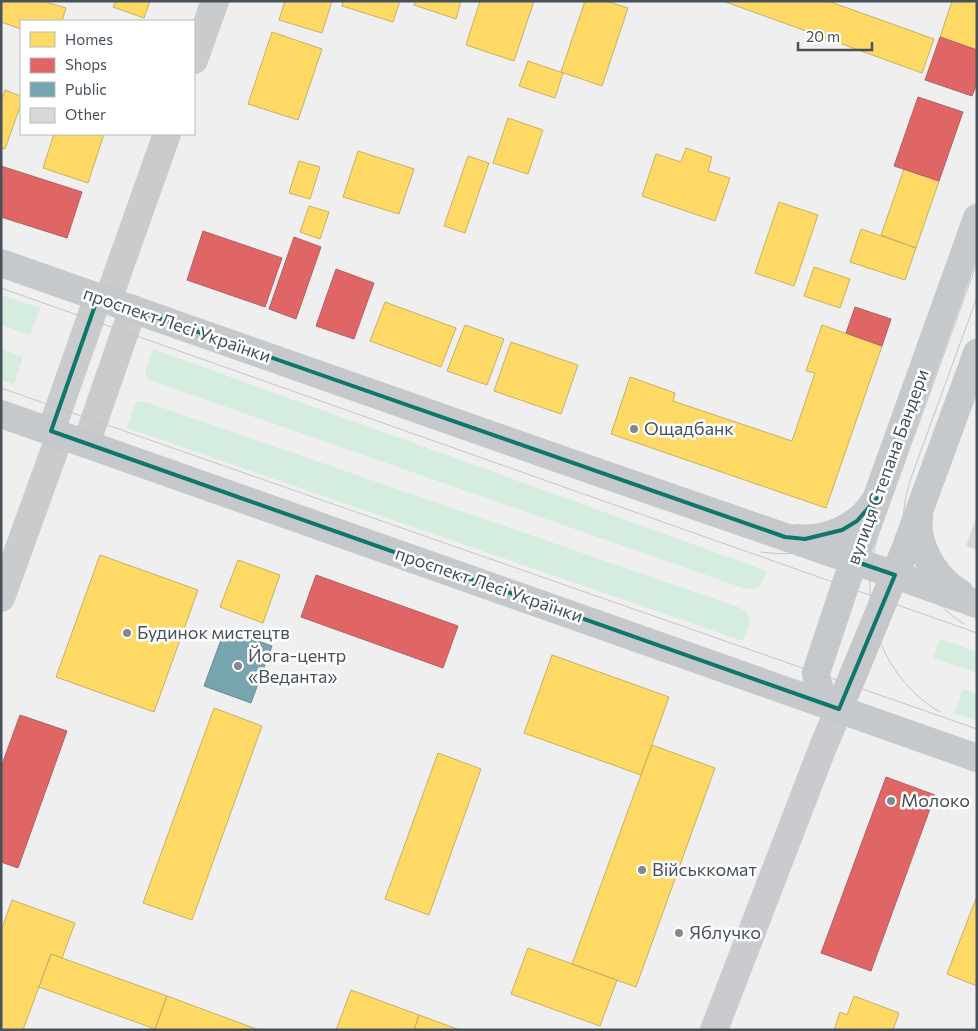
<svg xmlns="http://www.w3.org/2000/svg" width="978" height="1031" font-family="Commissioner,sans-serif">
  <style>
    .green { fill: #d4edde }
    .homes { fill: #ffd966; stroke: #c8b062 }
    .shops { fill: #e06666; stroke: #b26062 }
    .public { fill: #76a5af; stroke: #688c96 }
    .building { fill: #d8d8d9; stroke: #e0e1e2 }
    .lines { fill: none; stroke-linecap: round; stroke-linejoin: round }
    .street { stroke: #c9cbcd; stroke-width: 28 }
    .secondary { stroke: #cacbce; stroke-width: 28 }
    .primary { stroke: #c5c9cb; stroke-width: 28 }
    .tram { stroke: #c4c5c7; stroke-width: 1 }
    .marked { fill: none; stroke: #0f766e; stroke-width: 4; stroke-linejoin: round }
    .poi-dot { fill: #82888e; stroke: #fff; stroke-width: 2 }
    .labels { text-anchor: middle; stroke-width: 5; stroke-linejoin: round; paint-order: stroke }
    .street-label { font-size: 18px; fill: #47515a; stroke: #fff }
    .poi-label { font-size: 18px; fill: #47515a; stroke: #fff; text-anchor: start }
  </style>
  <rect width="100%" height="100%" fill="#efefef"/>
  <path class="green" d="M 1,295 L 40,308 L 30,335 L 1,325 Z
    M 1,349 L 23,357 L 14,384 L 1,380 Z
    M 153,349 L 767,571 C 761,585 760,591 743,588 L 155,382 L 149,380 L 145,376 L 146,369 Z
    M 143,401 L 738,607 C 756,616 749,625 743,641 L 127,428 L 134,407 L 137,402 Z
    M 940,639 L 977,652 L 977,673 L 933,658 Z
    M 963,689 L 977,694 L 977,721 L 954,713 Z"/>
  <path class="homes" d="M 1,1 L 43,1 L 66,8 L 62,21 L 21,21 L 21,29 L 1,22 Z
    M 116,1 L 150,1 L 144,18 L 113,7 Z
    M 285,1 L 332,1 L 322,33 L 279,20 Z
    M 343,1 L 400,1 L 393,22 L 342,6 Z
    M 415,1 L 461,1 L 456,19 L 414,5 Z
    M 480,1 L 534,1 L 514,61 L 466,45 Z
    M 585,1 L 606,1 L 628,8 L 602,86 L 561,72 Z
    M 723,1 L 828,1 L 934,39 L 922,73 Z
    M 952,1 L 977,1 L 977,50 L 940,37 Z
    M 272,32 L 322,49 L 298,120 L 248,104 Z
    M 528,61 L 563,73 L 555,98 L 519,86 Z
    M 5,90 L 21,96 L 21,104 L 5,149 L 1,148 L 1,101 Z
    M 508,118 L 543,130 L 528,174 L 493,163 Z
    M 54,134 L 104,134 L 88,183 L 43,168 Z
    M 686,148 L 712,157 L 708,171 L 730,178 L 715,221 L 642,196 L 656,154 L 681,162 Z
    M 358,151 L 414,169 L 399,214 L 343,197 Z
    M 468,156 L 489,163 L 465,233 L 444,226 Z
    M 299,161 L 320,167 L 310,199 L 289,193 Z
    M 904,169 L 939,181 L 916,248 L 881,235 Z
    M 779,202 L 818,215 L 794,286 L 755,273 Z
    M 309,206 L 329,212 L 320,239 L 300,232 Z
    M 861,229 L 916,248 L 905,280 L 850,262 Z
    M 814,267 L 850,279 L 840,308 L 804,296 Z
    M 385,302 L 456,328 L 441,367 L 370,341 Z
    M 465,325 L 504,339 L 487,385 L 447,371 Z
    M 822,325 L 882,346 L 826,508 L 611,434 L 630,377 L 675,393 L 673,401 L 792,441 L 815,373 L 806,371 Z
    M 511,342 L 578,365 L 561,414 L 494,391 Z
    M 100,555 L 198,590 L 154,712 L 56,677 Z
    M 238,560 L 280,575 L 263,623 L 220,607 Z
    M 552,655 L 669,697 L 641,775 L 524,733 Z
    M 214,708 L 262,726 L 192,920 L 143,903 Z
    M 652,745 L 715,768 L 636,987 L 572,964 Z
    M 438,753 L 481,769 L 429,915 L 385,899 Z
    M 977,896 L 977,986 L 947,974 Z
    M 12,900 L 75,923 L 62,958 L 51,954 L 23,1030 L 1,1030 L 1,931 Z
    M 528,948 L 617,980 L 600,1026 L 511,994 Z
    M 51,954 L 167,996 L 155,1029 L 39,987 Z
    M 351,990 L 419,1015 L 414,1030 L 336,1030 Z
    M 167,996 L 259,1030 L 156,1030 L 155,1029 Z
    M 854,996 L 899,1013 L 893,1030 L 834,1030 L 840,1012 L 847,1015 Z
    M 419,1015 L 460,1030 L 414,1030 Z"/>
  <path class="shops" d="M 940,37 L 977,50 L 977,83 L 972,96 L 925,80 Z
    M 918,97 L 963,112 L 939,181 L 894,166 Z
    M 1,166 L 82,192 L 67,238 L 1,217 Z
    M 203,231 L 282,258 L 265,307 L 187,280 Z
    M 294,237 L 321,247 L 296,319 L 269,309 Z
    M 336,269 L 374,283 L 354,339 L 316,326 Z
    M 855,307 L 891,319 L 882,346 L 846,333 Z
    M 316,575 L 458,626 L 443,668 L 301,617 Z
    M 20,715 L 67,731 L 18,868 L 1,862 L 1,767 Z
    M 886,777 L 935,795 L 871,971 L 821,953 Z"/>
  <path class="public" d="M 225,629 L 272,646 L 251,703 L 204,686 Z"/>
  <path class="building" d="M 977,516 L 977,550 L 966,546 Z"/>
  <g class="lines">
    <path class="street" d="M 194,60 L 215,1
      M 108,300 L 167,134
      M 51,431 L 98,297
      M 86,444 L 133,309
      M 1,598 L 60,435"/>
    <path class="secondary" d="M 714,1030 L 823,747 L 839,709"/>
    <path class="primary" d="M 1,263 L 571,463 L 895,575 L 977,604
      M 1,414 L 977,758
      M 919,516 C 919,522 918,527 919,532 C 923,558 939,580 960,593
      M 796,538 C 824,541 858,528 873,503
      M 839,709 C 824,697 818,693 816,673 L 845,586 L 977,218
      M 839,709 L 906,547 L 977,353"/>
    <path class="tram" d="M 1,288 L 977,633
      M 1,388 L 977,729
      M 761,552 C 774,554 787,554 800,553 C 833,551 863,541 884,513
      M 964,624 C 925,600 900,555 904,509 C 905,498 908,488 911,478 L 977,297
      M 940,712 C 932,707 924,702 918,696 C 872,654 860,594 878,536 L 977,263"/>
  </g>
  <path class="marked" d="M 98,297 L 785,537 L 805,539 L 842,530 L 857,521 L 877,498 L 854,561 L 895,575 L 839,709 L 51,431 Z"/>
  <g class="poi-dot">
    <circle cx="634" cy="429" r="5"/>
    <circle cx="127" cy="633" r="5"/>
    <circle cx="238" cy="666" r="5"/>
    <circle cx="891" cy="801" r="5"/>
    <circle cx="642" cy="870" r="5"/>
    <circle cx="679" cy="933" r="5"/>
  </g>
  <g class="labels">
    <g class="street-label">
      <text transform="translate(177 325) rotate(19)" y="6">проспект Лесі Українки</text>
      <text transform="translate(888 467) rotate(-70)" y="6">вулиця Степана Бандери</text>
      <text transform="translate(489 585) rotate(19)" y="6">проспект Лесі Українки</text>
    </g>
    <g class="poi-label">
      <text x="644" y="435">Ощадбанк</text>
      <text x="137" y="639">Будинок мистецтв</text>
      <text x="248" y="662">Йога-центр<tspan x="248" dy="21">«Веданта»</tspan></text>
      <text x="901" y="807">Молоко</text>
      <text x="652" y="876">Військкомат</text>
      <text x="689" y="939">Яблучко</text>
    </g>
  </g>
  <rect width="978" height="1031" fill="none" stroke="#47515a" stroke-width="5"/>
  <rect x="20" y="20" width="175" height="115" fill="#ffffff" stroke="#b5b9bd"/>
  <rect x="30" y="32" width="25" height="15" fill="#ffd966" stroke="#b5b9bd"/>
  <text x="65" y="45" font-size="15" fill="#47515a">Homes</text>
  <rect x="30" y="58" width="25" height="15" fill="#e06666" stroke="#b5b9bd"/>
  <text x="65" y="70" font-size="15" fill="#47515a">Shops</text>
  <rect x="30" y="82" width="25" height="15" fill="#76a5af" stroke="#b5b9bd"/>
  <text x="65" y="95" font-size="15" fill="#47515a">Public</text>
  <rect x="30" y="108" width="25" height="15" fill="#d8d8d9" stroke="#b5b9bd"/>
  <text x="65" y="120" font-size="15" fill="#47515a">Other</text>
  <path d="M798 42v8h74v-8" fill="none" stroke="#47515a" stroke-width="2.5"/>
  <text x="806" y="42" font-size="15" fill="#47515a" stroke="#ffffff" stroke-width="4" paint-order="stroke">20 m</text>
</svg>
